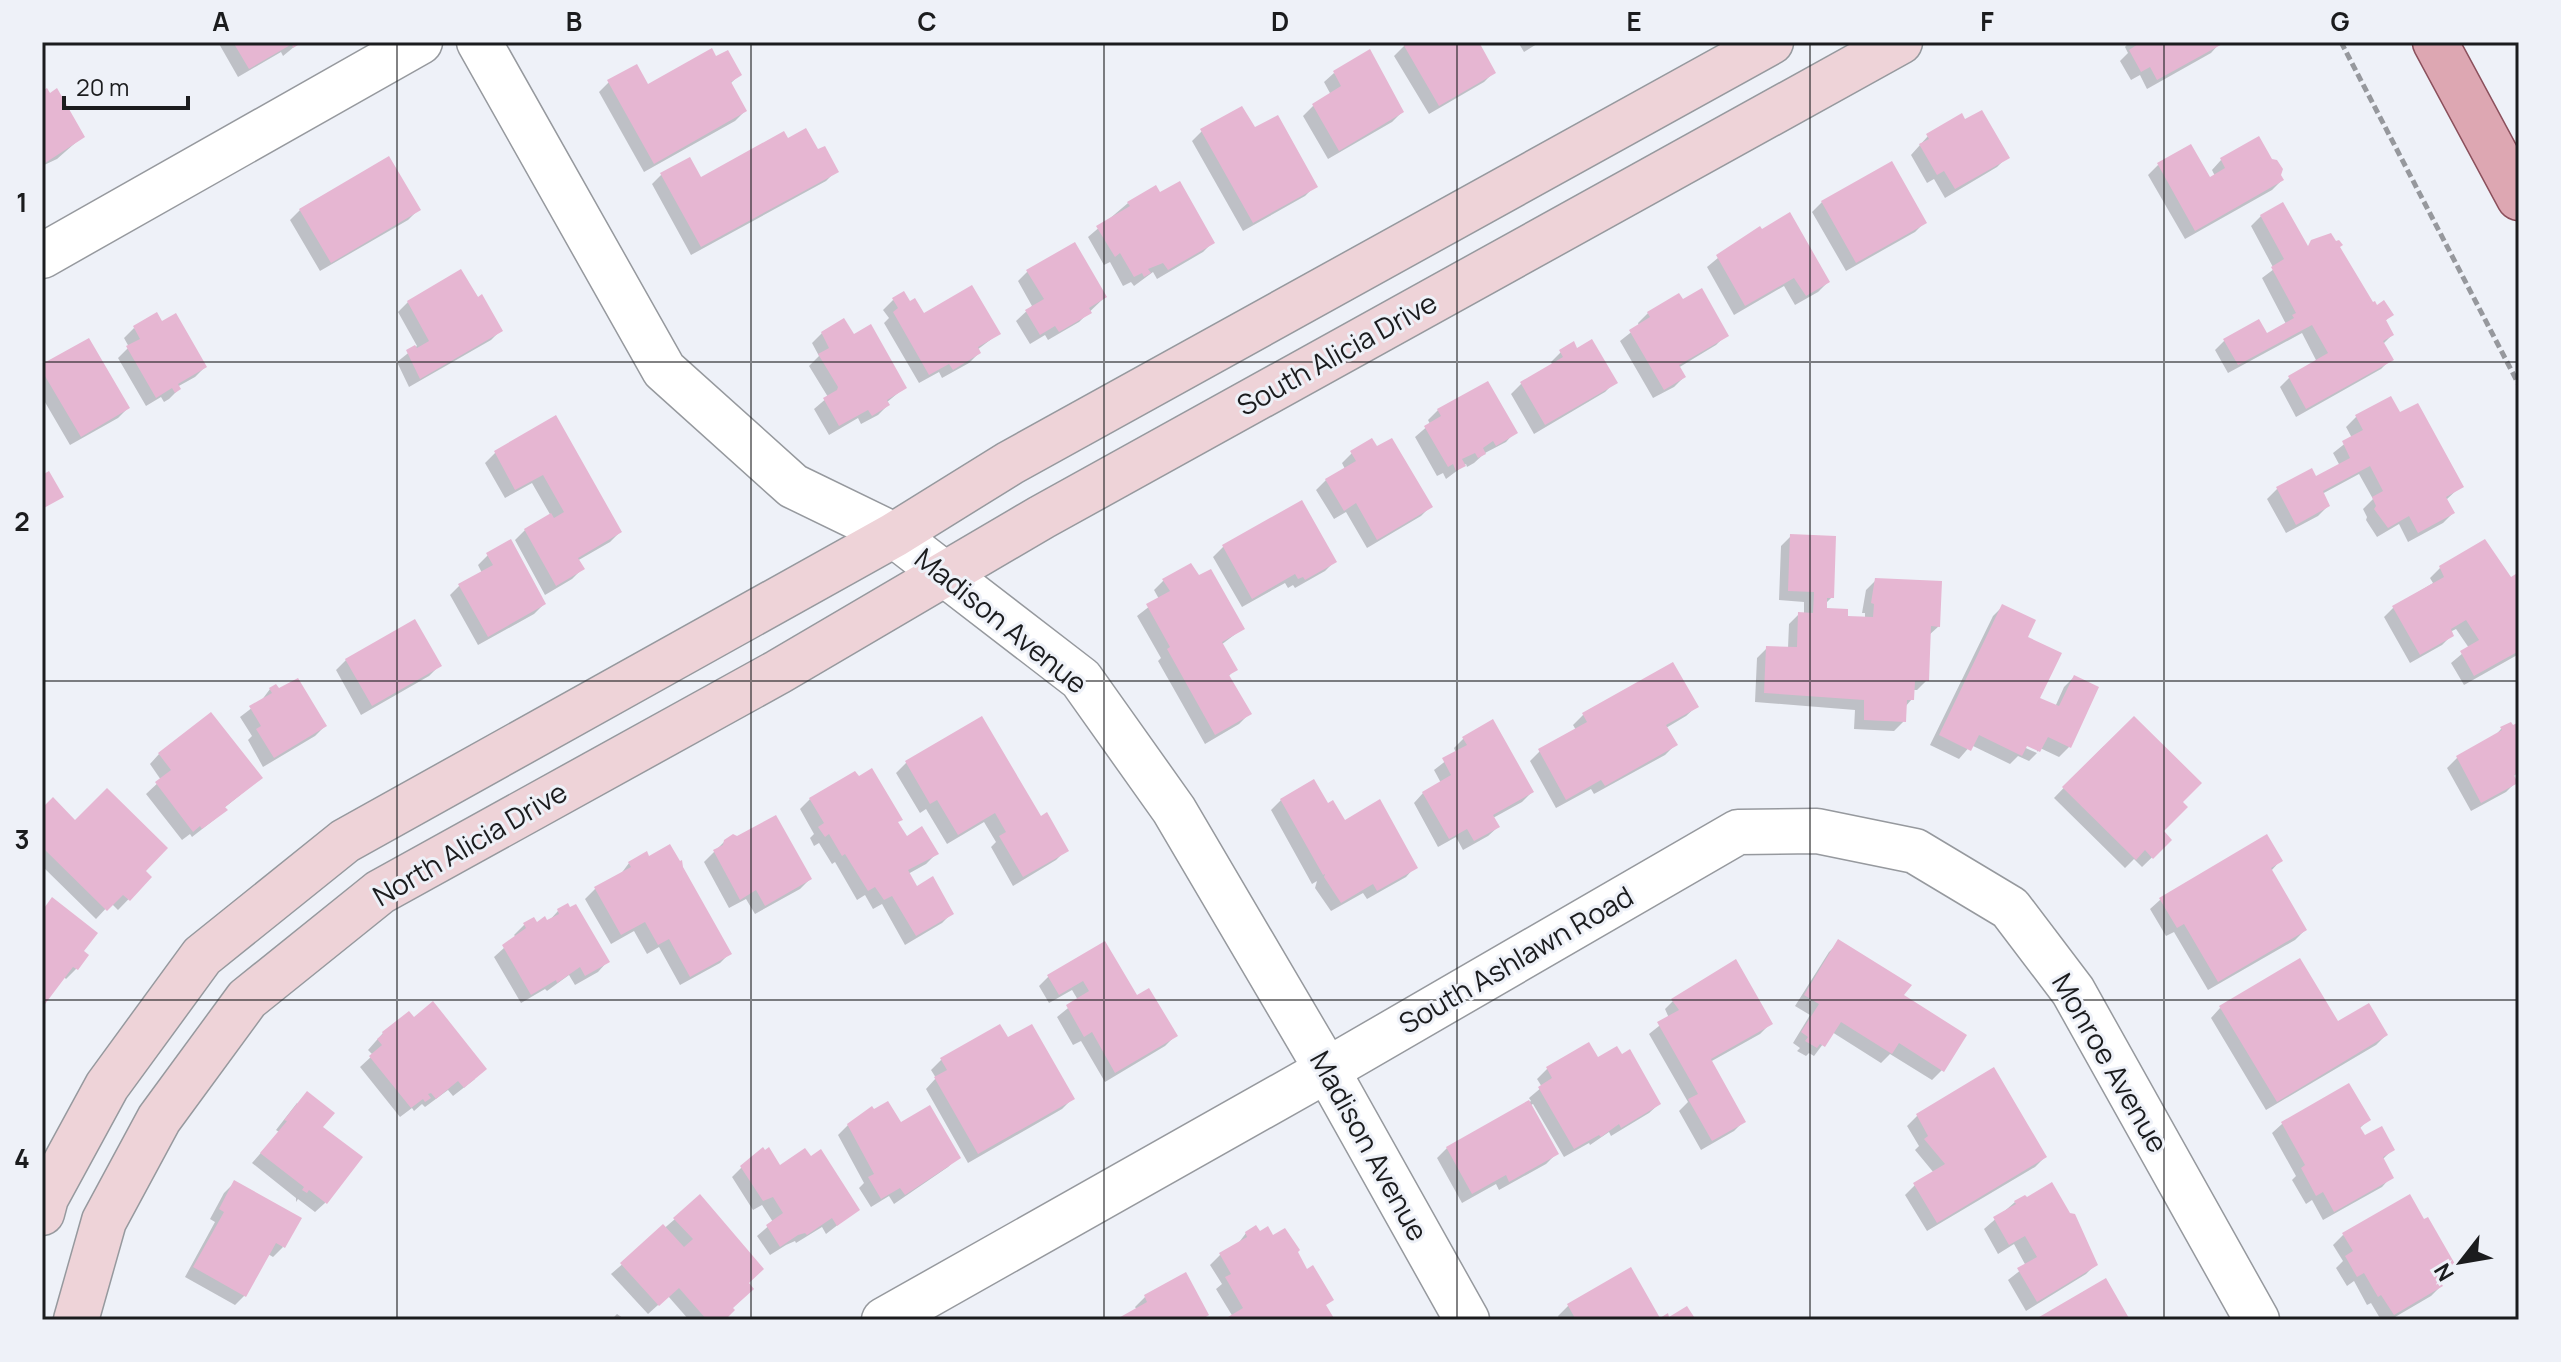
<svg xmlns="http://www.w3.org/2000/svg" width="2561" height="1362" font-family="Manrope,sans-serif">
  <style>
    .shadow { fill: #0003 }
    .building { fill: #e6b6d2 }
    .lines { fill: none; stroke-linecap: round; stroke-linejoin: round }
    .street-casing { stroke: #96999e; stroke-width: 47 }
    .secondary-casing { stroke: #96999e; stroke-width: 47 }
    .primary-casing { stroke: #8b505c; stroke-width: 47 }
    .path { stroke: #96989d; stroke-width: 5; stroke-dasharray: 8 4; stroke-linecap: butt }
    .street { stroke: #fff; stroke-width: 44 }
    .secondary { stroke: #eed3d8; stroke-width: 44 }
    .primary { stroke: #dda7b2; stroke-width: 44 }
    .grid { fill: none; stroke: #1b1c1e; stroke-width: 2; stroke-opacity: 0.55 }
    .labels { text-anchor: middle; stroke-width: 6; stroke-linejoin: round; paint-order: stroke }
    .street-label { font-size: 28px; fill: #1b1c1e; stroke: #eef1f8 }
    .neatline { fill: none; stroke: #1b1c1e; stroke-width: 3 }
    .grid-label { font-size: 26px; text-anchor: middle; font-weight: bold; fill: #1b1c1e }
  </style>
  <rect width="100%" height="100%" fill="#eef1f8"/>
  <path class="shadow" d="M 218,42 L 300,42 L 283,56 L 281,52 L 238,77 Z
    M 1405,42 L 1477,42 L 1494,72 L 1484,82 L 1429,114 L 1394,56 L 1406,44 Z
    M 1518,42 L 1540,42 L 1524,52 Z
    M 2129,42 L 2220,42 L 2220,43 L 2211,53 L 2147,89 L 2140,75 L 2131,80 L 2120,61 L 2128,53 L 2125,47 Z
    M 715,59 L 739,75 L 730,84 L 745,111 L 735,121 L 644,172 L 599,92 L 609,82 L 648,87 Z
    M 1334,73 L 1402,112 L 1392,122 L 1328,159 L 1303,116 L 1313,106 L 1331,95 L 1324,82 Z
    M 42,93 L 82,137 L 57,159 L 42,166 Z
    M 1254,130 L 1315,186 L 1305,196 L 1243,231 L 1192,141 L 1202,131 Z
    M 1928,136 L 2007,157 L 1997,167 L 1945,198 L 1934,179 L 1927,183 L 1911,155 Z
    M 787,141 L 817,152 L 836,171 L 826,181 L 691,255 L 652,184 L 662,174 L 701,179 Z
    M 2221,160 L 2279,175 L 2282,180 L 2272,190 L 2185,239 L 2148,175 L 2158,165 L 2209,180 L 2215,176 L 2212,170 Z
    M 1822,202 L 1925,222 L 1915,232 L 1846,271 L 1812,212 Z
    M 1128,203 L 1213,242 L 1203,252 L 1157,279 L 1153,272 L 1134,286 L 1131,282 L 1123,286 L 1110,262 L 1104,265 L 1088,237 Z
    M 300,210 L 418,210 L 408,220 L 320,271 L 290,220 Z
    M 2261,216 L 2306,248 L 2338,248 L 2372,305 L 2391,315 L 2384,322 L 2392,335 L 2383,344 L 2391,359 L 2381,369 L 2296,417 L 2280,387 L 2289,378 L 2317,362 L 2302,333 L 2228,373 L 2215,350 L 2225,340 L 2266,336 L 2286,324 L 2262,278 L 2274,269 L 2251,226 Z
    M 1724,253 L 1828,282 L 1818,292 L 1795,305 L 1784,286 L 1734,315 L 1707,267 Z
    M 1028,271 L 1105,297 L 1079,322 L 1048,340 L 1045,335 L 1030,344 L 1016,321 L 1032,306 L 1018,281 Z
    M 460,272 L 501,330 L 491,340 L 409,387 L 397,362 L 417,346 L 398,312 L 408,302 Z
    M 893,300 L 909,304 L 923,315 L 998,334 L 977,350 L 979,353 L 969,363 L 942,378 L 939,372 L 919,383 L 884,323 L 889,318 L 883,310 Z
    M 1648,313 L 1726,335 L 1716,345 L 1678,368 L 1684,377 L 1674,387 L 1653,398 L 1620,341 L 1639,326 L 1638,323 Z
    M 134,328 L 205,367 L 195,377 L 177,387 L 179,389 L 169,399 L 164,402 L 161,397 L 146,406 L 118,358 L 129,347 L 124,338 Z
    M 822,333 L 853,337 L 904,388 L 886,403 L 888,405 L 878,415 L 861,424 L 858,418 L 829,435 L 814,409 L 828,397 L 809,366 L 819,356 L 812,343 Z
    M 1577,351 L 1615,382 L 1605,392 L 1534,434 L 1511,394 L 1521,384 L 1553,366 L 1551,362 L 1561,352 Z
    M 42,367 L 128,408 L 118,418 L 70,445 L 42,397 Z
    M 2390,398 L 2399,415 L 2461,486 L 2446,500 L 2453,513 L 2443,523 L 2408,542 L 2399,524 L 2377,537 L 2366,520 L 2367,517 L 2363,509 L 2373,499 L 2359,474 L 2322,494 L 2328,506 L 2318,516 L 2286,533 L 2267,499 L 2277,489 L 2315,478 L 2340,466 L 2333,453 L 2352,438 L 2346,427 L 2356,417 Z
    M 1438,410 L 1515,432 L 1506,442 L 1485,453 L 1474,463 L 1467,467 L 1466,464 L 1446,479 L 1443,473 L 1437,476 L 1415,437 L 1430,424 L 1428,420 Z
    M 555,418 L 620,532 L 610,542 L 577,561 L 582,569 L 572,579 L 545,595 L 515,540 L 525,530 L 551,516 L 532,483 L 505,498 L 485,463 L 495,453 Z
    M 1352,453 L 1430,507 L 1421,516 L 1367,548 L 1346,512 L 1334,519 L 1316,490 L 1326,480 L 1345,469 L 1342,463 Z
    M 1302,503 L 1335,561 L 1325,571 L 1295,588 L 1293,585 L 1288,588 L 1285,583 L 1242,607 L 1213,557 L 1223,547 Z
    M 1791,536 L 1832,597 L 1825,604 L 1825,609 L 1845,617 L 1865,618 L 1865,613 L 1862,613 L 1866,590 L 1876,580 L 1939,626 L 1928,636 L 1927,680 L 1917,690 L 1913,690 L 1912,699 L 1905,707 L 1904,721 L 1894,731 L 1854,729 L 1855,710 L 1755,702 L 1757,658 L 1767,648 L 1788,648 L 1789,624 L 1799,614 L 1804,614 L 1804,602 L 1779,600 L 1781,546 Z
    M 488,555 L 544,604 L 534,614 L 478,645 L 450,595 L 460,585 L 482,573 L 478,565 Z
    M 2440,568 L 2510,580 L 2519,575 L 2519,654 L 2464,685 L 2451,663 L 2469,648 L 2456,629 L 2450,632 L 2452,635 L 2442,645 L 2410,663 L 2384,617 L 2394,607 L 2433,583 L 2430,578 Z
    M 1198,578 L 1242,629 L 1221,645 L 1235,669 L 1228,677 L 1249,714 L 1239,724 L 1205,744 L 1158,661 L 1161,658 L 1137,616 L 1159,599 L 1154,590 L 1163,581 Z
    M 2003,606 L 2026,638 L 2038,698 L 2055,707 L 2064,687 L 2074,677 L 2069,747 L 2059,757 L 2040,748 L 2037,752 L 2037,749 L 2019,740 L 2017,744 L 2037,753 L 2029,761 L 2018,756 L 2010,764 L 1971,745 L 1959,759 L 1930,745 L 1993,616 Z
    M 346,660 L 439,666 L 429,676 L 361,715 L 336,670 Z
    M 270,689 L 325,726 L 315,736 L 263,767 L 248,740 L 252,736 L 240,717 L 261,701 Z
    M 1696,707 L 1686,716 L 1666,728 L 1675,745 L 1665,755 L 1594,794 L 1591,789 L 1556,808 L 1530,761 L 1540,751 L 1576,730 L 1573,725 L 1583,715 Z
    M 982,719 L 1040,819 L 1066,850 L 1056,860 L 1013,886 L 991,847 L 996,842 L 984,822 L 947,844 L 926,809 L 920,813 L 896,773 L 906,763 Z
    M 2519,724 L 2519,771 L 2513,777 L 2516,782 L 2506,792 L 2471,811 L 2447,768 L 2457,758 L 2493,738 L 2501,729 Z
    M 1464,738 L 1532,792 L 1522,802 L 1493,818 L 1498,827 L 1488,836 L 1463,850 L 1456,837 L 1438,847 L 1414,803 L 1423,793 L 1441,783 L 1434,770 L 1456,753 L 1454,748 Z
    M 2104,746 L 2180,802 L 2161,831 L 2170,840 L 2142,867 L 2134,859 L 2125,868 L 2054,798 Z
    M 159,754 L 261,778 L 224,808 L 215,819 L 192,837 L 190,834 L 182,840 L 146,794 L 161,780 L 150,764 Z
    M 810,799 L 897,823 L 906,838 L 936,854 L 926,864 L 908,874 L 917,888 L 952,913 L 942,923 L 905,945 L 882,904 L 873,909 L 865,895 L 857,900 L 835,862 L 832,864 L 819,843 L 814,846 L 810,838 L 814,834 L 800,809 Z
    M 1281,800 L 1327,805 L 1344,822 L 1415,867 L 1406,877 L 1367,899 L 1363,893 L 1331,911 L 1315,888 L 1317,881 L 1312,884 L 1271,810 Z
    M 42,811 L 75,823 L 150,877 L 118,910 L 111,903 L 96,919 L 42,866 Z
    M 725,841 L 810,879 L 800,889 L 755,914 L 746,899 L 729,908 L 704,862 Z
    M 2280,861 L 2271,871 L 2305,930 L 2295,940 L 2208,990 L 2174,932 L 2166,936 L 2150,909 L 2160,900 Z
    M 629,863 L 730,953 L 720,963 L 680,985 L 659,947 L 647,954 L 634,931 L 611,944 L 585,899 L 595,889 L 620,875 Z
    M 52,900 L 81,951 L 76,969 L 66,979 L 63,976 L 42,1004 L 42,911 Z
    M 558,911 L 607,962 L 598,972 L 575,985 L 569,975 L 547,991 L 545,989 L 521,1003 L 494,957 L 516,937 L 514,935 L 524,925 L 547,923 Z
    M 1839,942 L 1902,996 L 1942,1070 L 1932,1080 L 1890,1054 L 1881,1063 L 1832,1032 L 1814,1056 L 1809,1053 L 1806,1056 L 1797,1051 L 1800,1048 L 1793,1043 L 1810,1015 L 1795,1006 L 1829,952 Z
    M 1104,943 L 1137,997 L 1175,1036 L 1165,1046 L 1105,1082 L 1081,1041 L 1073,1045 L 1057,1017 L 1078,1000 L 1072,990 L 1049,1003 L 1039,986 L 1049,976 Z
    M 1675,999 L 1770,1024 L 1760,1034 L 1710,1062 L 1744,1121 L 1734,1131 L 1701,1150 L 1679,1111 L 1688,1102 L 1649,1034 L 1669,1018 L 1665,1009 Z
    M 2220,1008 L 2386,1035 L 2376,1045 L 2266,1110 L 2211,1018 Z
    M 999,1027 L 1007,1040 L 1072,1099 L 1062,1109 L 968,1163 L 926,1089 L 936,1078 L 931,1070 L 941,1060 Z
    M 383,1033 L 475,1079 L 453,1096 L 448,1090 L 425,1107 L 422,1104 L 414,1111 L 412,1108 L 400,1117 L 360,1067 L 373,1055 L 368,1050 Z
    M 1597,1060 L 1659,1104 L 1649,1113 L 1611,1136 L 1609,1132 L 1590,1145 L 1589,1143 L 1564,1157 L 1533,1104 L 1529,1106 L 1556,1154 L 1546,1164 L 1499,1190 L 1496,1184 L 1462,1203 L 1437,1158 L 1447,1148 L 1531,1101 L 1529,1098 L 1542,1087 L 1537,1079 L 1547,1069 Z
    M 1994,1070 L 2045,1157 L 2035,1167 L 1927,1231 L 1905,1195 L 1915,1185 L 1934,1173 L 1915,1150 L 1919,1146 L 1907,1126 L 1917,1116 Z
    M 297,1103 L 321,1128 L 325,1203 L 315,1212 L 298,1199 L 296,1202 L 296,1198 L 252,1163 L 279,1132 L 276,1130 Z
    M 2368,1120 L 2359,1129 L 2365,1138 L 2392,1150 L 2382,1160 L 2391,1177 L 2382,1187 L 2323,1220 L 2312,1200 L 2306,1204 L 2292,1180 L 2296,1176 L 2272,1133 L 2282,1124 Z
    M 900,1124 L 958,1157 L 948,1167 L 894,1204 L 889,1196 L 871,1207 L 859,1188 L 864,1183 L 838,1135 L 848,1125 Z
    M 742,1167 L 779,1167 L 857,1210 L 826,1234 L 822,1227 L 796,1243 L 795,1241 L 786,1245 L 770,1255 L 757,1236 L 773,1222 L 762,1205 L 753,1210 L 732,1177 Z
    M 234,1183 L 283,1247 L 273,1257 L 268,1254 L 245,1295 L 235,1305 L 185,1277 L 215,1222 L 210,1219 L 224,1193 Z
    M 2015,1202 L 2096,1264 L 2086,1274 L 2026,1311 L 2008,1280 L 2026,1266 L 2014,1244 L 1998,1254 L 1984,1229 Z
    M 675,1219 L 747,1284 L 720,1320 L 689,1320 L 668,1296 L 648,1314 L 611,1274 Z
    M 1246,1233 L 1259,1233 L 1272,1238 L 1295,1252 L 1333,1320 L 1228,1320 L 1233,1317 L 1216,1289 L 1222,1284 L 1210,1265 L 1220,1255 L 1237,1245 Z
    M 2343,1235 L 2453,1263 L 2436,1278 L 2441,1286 L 2431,1296 L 2390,1320 L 2381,1320 L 2371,1303 L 2367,1305 L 2354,1281 L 2347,1286 L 2336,1268 L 2343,1261 L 2333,1245 Z
    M 1631,1270 L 1659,1320 L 1560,1320 L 1558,1316 L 1568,1306 Z
    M 1145,1297 L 1207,1315 L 1202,1320 L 1120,1320 L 1137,1310 L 1135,1307 Z
    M 617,1314 L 626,1320 L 611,1320 Z"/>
  <path class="building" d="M 233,42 L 303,42 L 293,48 L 292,44 L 249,69 Z
    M 1406,42 L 1479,42 L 1496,73 L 1439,106 L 1403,44 Z
    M 2137,42 L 2226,42 L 2157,80 L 2150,67 L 2141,72 L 2129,50 L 2138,44 Z
    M 712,48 L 716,56 L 728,50 L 742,75 L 731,82 L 747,111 L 654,164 L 607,80 L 637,64 L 648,84 Z
    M 1370,49 L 1404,112 L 1339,151 L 1312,104 L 1341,86 L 1333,71 Z
    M 47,88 L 50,93 L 57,88 L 85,137 L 42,165 L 42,91 Z
    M 1242,106 L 1255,127 L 1278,115 L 1318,187 L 1253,223 L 1200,129 Z
    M 1982,110 L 2010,158 L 1955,189 L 1944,171 L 1937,175 L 1919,144 L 1929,139 L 1926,134 L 1962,113 L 1965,119 Z
    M 806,128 L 818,149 L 825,146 L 839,172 L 701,247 L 660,173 L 690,157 L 701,177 L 784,131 L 788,138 Z
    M 2259,136 L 2272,159 L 2277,160 L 2283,169 L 2281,175 L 2284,180 L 2195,231 L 2157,163 L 2191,144 L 2210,177 L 2225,168 L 2220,158 Z
    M 389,156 L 421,210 L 331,263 L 299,209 Z
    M 1892,161 L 1927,223 L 1856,263 L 1821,201 Z
    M 1180,181 L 1215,243 L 1168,270 L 1163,263 L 1148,269 L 1151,273 L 1144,277 L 1142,273 L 1134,277 L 1120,253 L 1115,257 L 1096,226 L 1130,206 L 1127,202 L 1156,185 L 1160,192 Z
    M 2283,202 L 2308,246 L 2311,240 L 2331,233 L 2336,241 L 2339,240 L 2343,245 L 2340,247 L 2373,302 L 2375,301 L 2377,305 L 2384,300 L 2394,315 L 2386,320 L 2394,335 L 2383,341 L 2394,360 L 2306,409 L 2288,376 L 2328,353 L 2312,325 L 2238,365 L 2223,339 L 2259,319 L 2267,333 L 2294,318 L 2292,315 L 2296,313 L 2271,267 L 2284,259 L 2260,215 Z
    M 1790,212 L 1830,282 L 1806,296 L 1794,278 L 1745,306 L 1716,255 L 1760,226 L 1762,229 Z
    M 1075,242 L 1107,297 L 1089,308 L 1092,313 L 1059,332 L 1055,326 L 1040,335 L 1025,310 L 1044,299 L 1026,270 Z
    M 461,269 L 478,297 L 482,294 L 503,331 L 420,379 L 406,350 L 415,345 L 417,348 L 429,341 L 407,301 Z
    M 972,285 L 1001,334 L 978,347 L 981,353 L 953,370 L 949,364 L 929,375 L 893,312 L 898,308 L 892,298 L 904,291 L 910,301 L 915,298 L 924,313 Z
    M 1702,288 L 1729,336 L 1679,365 L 1686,377 L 1664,390 L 1629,330 L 1650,317 L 1647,312 L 1679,293 L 1683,299 Z
    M 157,312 L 162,321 L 176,313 L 207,367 L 178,384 L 181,389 L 175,393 L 172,388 L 156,398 L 126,346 L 140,339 L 133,326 Z
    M 844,318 L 854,334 L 871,324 L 907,388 L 887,400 L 890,405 L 872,416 L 868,410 L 839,426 L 823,398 L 837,390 L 838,387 L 818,354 L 829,348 L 821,332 Z
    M 89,338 L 130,408 L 81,437 L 42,371 L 42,364 Z
    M 1592,339 L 1618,383 L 1545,425 L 1520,382 L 1563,357 L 1559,350 L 1574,341 L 1577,348 Z
    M 1488,381 L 1518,433 L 1496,446 L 1493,441 L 1483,448 L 1486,454 L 1478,458 L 1475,453 L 1462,459 L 1466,466 L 1456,471 L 1453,464 L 1448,467 L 1424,426 L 1441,416 L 1437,409 Z
    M 2391,396 L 2400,412 L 2418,403 L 2464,487 L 2446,497 L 2455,513 L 2418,533 L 2409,516 L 2388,528 L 2374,509 L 2376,506 L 2372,497 L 2383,491 L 2370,466 L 2323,491 L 2330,506 L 2296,525 L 2276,487 L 2312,468 L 2316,476 L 2350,458 L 2342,441 L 2363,430 L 2355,415 Z
    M 556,415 L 622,532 L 578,558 L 585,569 L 556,586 L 524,529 L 551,513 L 554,518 L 564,512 L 543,475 L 515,490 L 494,451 Z
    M 1372,438 L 1377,446 L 1392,438 L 1433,507 L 1377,540 L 1356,503 L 1344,511 L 1325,479 L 1356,461 L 1350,451 Z
    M 49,471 L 64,497 L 42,509 L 42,475 Z
    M 1302,500 L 1337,562 L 1305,580 L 1303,577 L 1298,579 L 1295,574 L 1252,599 L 1222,545 Z
    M 1790,534 L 1836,536 L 1834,598 L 1827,598 L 1827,608 L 1848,609 L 1848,616 L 1873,617 L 1874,604 L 1871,603 L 1875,578 L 1942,581 L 1940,627 L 1931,626 L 1929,681 L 1915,681 L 1914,700 L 1907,700 L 1906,722 L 1864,720 L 1864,700 L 1764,693 L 1766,646 L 1797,647 L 1798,612 L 1813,613 L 1814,592 L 1788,591 Z
    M 511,539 L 546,604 L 488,637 L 458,584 L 493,565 L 486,553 Z
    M 2485,539 L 2511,577 L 2519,572 L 2519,651 L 2474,676 L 2460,651 L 2479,640 L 2466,620 L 2451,629 L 2454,636 L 2420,655 L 2392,606 L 2444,577 L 2439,566 Z
    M 1191,563 L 1199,575 L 1211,569 L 1245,629 L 1222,642 L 1238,670 L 1229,675 L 1252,714 L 1215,735 L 1167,649 L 1170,647 L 1146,604 L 1170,591 L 1162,579 Z
    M 2002,604 L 2036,620 L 2028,637 L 2062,653 L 2040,698 L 2059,706 L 2074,675 L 2099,687 L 2071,748 L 2048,737 L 2040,752 L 2027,746 L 2022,756 L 1979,735 L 1971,751 L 1939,735 Z
    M 415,619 L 442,666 L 372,706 L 345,659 Z
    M 1673,662 L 1699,707 L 1666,725 L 1678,745 L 1605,786 L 1601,780 L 1566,800 L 1538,749 L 1587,722 L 1582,713 Z
    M 298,678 L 327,726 L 274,758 L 256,729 L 261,726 L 249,706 L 272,693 L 269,688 L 276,684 L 279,688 Z
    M 211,712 L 263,778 L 225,807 L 228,810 L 202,829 L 200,826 L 193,832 L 155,782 L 171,770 L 158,753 Z
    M 982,716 L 1041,816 L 1047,812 L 1069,851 L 1023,877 L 999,836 L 1006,832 L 995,813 L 958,835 L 937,800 L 930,804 L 905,761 Z
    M 2134,716 L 2202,783 L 2183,802 L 2188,807 L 2164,831 L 2172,840 L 2153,859 L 2145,850 L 2136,860 L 2062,787 Z
    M 1493,719 L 1534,792 L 1493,815 L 1500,827 L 1474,841 L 1467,829 L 1449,839 L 1422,792 L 1451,775 L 1442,758 L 1467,745 L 1462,737 Z
    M 2511,722 L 2513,725 L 2519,722 L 2519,772 L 2514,775 L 2518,783 L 2481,803 L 2456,756 L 2502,730 L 2500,727 Z
    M 872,768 L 903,820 L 898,822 L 907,836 L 922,826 L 939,854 L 908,870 L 917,886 L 933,876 L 954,914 L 916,936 L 892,896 L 884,900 L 875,887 L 868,891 L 845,854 L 842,856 L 829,834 L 825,837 L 818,827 L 824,823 L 809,798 L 855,771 L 859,776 Z
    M 1314,779 L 1328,803 L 1333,800 L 1345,820 L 1380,799 L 1418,868 L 1377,891 L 1373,884 L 1341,903 L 1324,877 L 1325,874 L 1323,875 L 1280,799 Z
    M 107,788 L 168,848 L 146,871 L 152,877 L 130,901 L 123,895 L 107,911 L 42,847 L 42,808 L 53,797 L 75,820 Z
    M 776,815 L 812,879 L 765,906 L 756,890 L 740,900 L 713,850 L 723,845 L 724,840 L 733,834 L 737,836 Z
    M 2267,834 L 2283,861 L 2271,868 L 2307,930 L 2218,982 L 2184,924 L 2177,928 L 2159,898 Z
    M 670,844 L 680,861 L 682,860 L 683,867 L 732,954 L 690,977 L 669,939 L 658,945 L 645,922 L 621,935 L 594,887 L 631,867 L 628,862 L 647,851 L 649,856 Z
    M 52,897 L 98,933 L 84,951 L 89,955 L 78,970 L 73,967 L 45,1004 L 42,1001 L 42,911 Z
    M 568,903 L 570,907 L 576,904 L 610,962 L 585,976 L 580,967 L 557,983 L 556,980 L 531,995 L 502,945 L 526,928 L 523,923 L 534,917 L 537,922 L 545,916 L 547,920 L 559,914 L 557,909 Z
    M 1838,939 L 1912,985 L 1904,995 L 1967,1035 L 1944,1072 L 1899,1043 L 1892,1054 L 1841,1022 L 1825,1047 L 1820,1044 L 1817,1048 L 1805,1041 L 1808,1037 L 1801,1032 L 1819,1004 L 1804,995 Z
    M 1105,941 L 1137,995 L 1149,988 L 1178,1036 L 1115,1073 L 1092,1032 L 1084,1037 L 1066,1005 L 1089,991 L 1083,981 L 1059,995 L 1047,975 Z
    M 2300,958 L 2338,1021 L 2369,1003 L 2388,1035 L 2277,1102 L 2219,1006 Z
    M 1736,959 L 1773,1024 L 1711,1059 L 1746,1122 L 1712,1141 L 1688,1099 L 1698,1094 L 1657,1022 L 1679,1010 L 1671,999 Z
    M 433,1001 L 487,1069 L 464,1088 L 458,1081 L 436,1099 L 431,1093 L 428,1094 L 431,1098 L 425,1102 L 423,1099 L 411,1108 L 369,1056 L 382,1045 L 377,1039 L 383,1034 L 382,1032 L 409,1011 L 414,1017 Z
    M 1000,1024 L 1008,1037 L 1032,1024 L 1075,1099 L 978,1154 L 934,1077 L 947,1070 L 940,1058 Z
    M 1589,1042 L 1598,1057 L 1617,1046 L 1622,1054 L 1630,1049 L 1661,1104 L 1621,1128 L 1619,1124 L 1601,1137 L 1599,1135 L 1574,1149 L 1538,1087 L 1552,1078 L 1546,1067 Z
    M 1994,1067 L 2047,1157 L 1937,1223 L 1913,1183 L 1945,1164 L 1924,1139 L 1928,1136 L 1916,1114 Z
    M 2349,1083 L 2371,1120 L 2360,1127 L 2365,1135 L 2382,1126 L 2395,1150 L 2383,1157 L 2394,1178 L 2334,1212 L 2323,1192 L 2316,1196 L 2301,1168 L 2305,1165 L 2281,1122 Z
    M 307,1091 L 335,1113 L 323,1127 L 363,1157 L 327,1204 L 309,1190 L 307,1193 L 302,1190 L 304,1187 L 260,1153 L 287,1121 L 284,1120 Z
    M 1529,1100 L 1559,1154 L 1509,1182 L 1506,1175 L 1472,1194 L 1446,1147 Z
    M 888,1101 L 901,1122 L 930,1105 L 961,1158 L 905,1195 L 900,1188 L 881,1199 L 868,1177 L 874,1174 L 847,1124 L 872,1106 L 874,1109 Z
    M 763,1147 L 765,1150 L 769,1147 L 780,1165 L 805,1148 L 811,1156 L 821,1149 L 860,1210 L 837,1226 L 832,1218 L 807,1235 L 805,1233 L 798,1235 L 780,1247 L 766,1225 L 783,1213 L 773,1197 L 763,1201 L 740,1166 Z
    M 234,1180 L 302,1218 L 285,1248 L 276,1243 L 246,1297 L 193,1267 L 224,1212 L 219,1209 Z
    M 2052,1182 L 2070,1213 L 2075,1214 L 2098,1265 L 2037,1302 L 2017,1268 L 2037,1257 L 2025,1236 L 2009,1245 L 1993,1217 L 2016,1204 L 2014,1201 L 2025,1195 L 2027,1197 Z
    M 700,1194 L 764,1269 L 749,1283 L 754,1289 L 733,1308 L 735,1310 L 725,1320 L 707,1320 L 679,1288 L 659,1306 L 620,1263 L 663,1224 L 684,1247 L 693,1239 L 673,1218 Z
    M 2410,1194 L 2424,1219 L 2428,1217 L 2455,1264 L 2436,1275 L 2443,1286 L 2394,1315 L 2381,1295 L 2378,1297 L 2364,1273 L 2357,1277 L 2345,1256 L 2353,1251 L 2342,1233 Z
    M 1256,1225 L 1260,1231 L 1268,1226 L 1273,1235 L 1285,1228 L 1300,1250 L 1298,1252 L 1307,1269 L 1313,1265 L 1334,1300 L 1326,1305 L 1335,1320 L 1229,1320 L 1228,1317 L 1243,1308 L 1225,1277 L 1231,1274 L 1219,1253 L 1247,1237 L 1245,1232 Z
    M 1631,1267 L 1660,1318 L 1668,1313 L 1669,1317 L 1687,1306 L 1696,1320 L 1576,1320 L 1567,1304 Z
    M 1186,1272 L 1209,1315 L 1201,1320 L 1115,1320 L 1147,1302 L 1144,1295 Z
    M 2106,1278 L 2130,1320 L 2034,1320 Z"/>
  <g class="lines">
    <defs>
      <path id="street" d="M 479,42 L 664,370 L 793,486 L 894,535 L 1081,679 L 1174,810 L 1327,1070 L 1467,1320
        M 42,256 L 420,42
        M 884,1320 L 1327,1070 L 1738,832 L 1817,831 L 1915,851 L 2010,908 L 2073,991 L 2257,1320"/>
      <path id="secondary" d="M 42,1213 L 46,1198 L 107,1086 L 202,956 L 345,841 L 894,535 L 1010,463 L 1771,42
        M 76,1320 L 104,1221 L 159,1119 L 247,999 L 380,892 L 778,672 L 1042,517 L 1900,42"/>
      <path id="primary" d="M 2435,42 L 2519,198"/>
    </defs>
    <use href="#street" class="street-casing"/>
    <use href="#secondary" class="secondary-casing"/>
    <use href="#primary" class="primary-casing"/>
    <path class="path" d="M 2341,42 L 2519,385"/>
    <use href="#street" class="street"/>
    <use href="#secondary" class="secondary"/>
    <use href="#primary" class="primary"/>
  </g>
  <path class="grid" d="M 397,42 L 397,1320M 751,42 L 751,1320M 1104,42 L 1104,1320M 1457,42 L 1457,1320M 1810,42 L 1810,1320M 2164,42 L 2164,1320M 42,362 L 2519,362M 42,681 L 2519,681M 42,1000 L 2519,1000"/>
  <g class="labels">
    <g class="street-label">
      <text transform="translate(1337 354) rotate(-29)" y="10">South Alicia Drive</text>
      <text transform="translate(1001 621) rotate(39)" y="10">Madison Avenue</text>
      <text transform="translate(470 844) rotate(-30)" y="10">North Alicia Drive</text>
      <text transform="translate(1516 960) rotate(-30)" y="10">South Ashlawn Road</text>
      <text transform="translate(2110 1063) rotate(60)" y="10">Monroe Avenue</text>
      <text transform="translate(1369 1146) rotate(61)" y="10">Madison Avenue</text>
    </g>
  </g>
  <rect width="2561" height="1362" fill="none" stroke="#eef1f8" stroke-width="88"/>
  <g transform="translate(2461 1262) rotate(239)" stroke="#eef1f8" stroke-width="6" paint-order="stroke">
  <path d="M0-6L14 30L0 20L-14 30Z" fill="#1b1c1e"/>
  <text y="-12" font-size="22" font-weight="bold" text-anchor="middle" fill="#1b1c1e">N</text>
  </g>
  <path d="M64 96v12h124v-12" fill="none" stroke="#1b1c1e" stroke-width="4"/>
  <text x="76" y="96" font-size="24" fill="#1b1c1e" stroke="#eef1f8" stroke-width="6" paint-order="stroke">20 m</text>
  <rect x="44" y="44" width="2473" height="1274" class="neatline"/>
  <g class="grid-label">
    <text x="221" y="31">A</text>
    <text x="574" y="31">B</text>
    <text x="927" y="31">C</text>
    <text x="1280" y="31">D</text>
    <text x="1634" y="31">E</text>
    <text x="1987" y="31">F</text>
    <text x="2340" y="31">G</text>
    <text x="22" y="212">1</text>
    <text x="22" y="531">2</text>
    <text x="22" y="849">3</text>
    <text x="22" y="1168">4</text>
  </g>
</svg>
